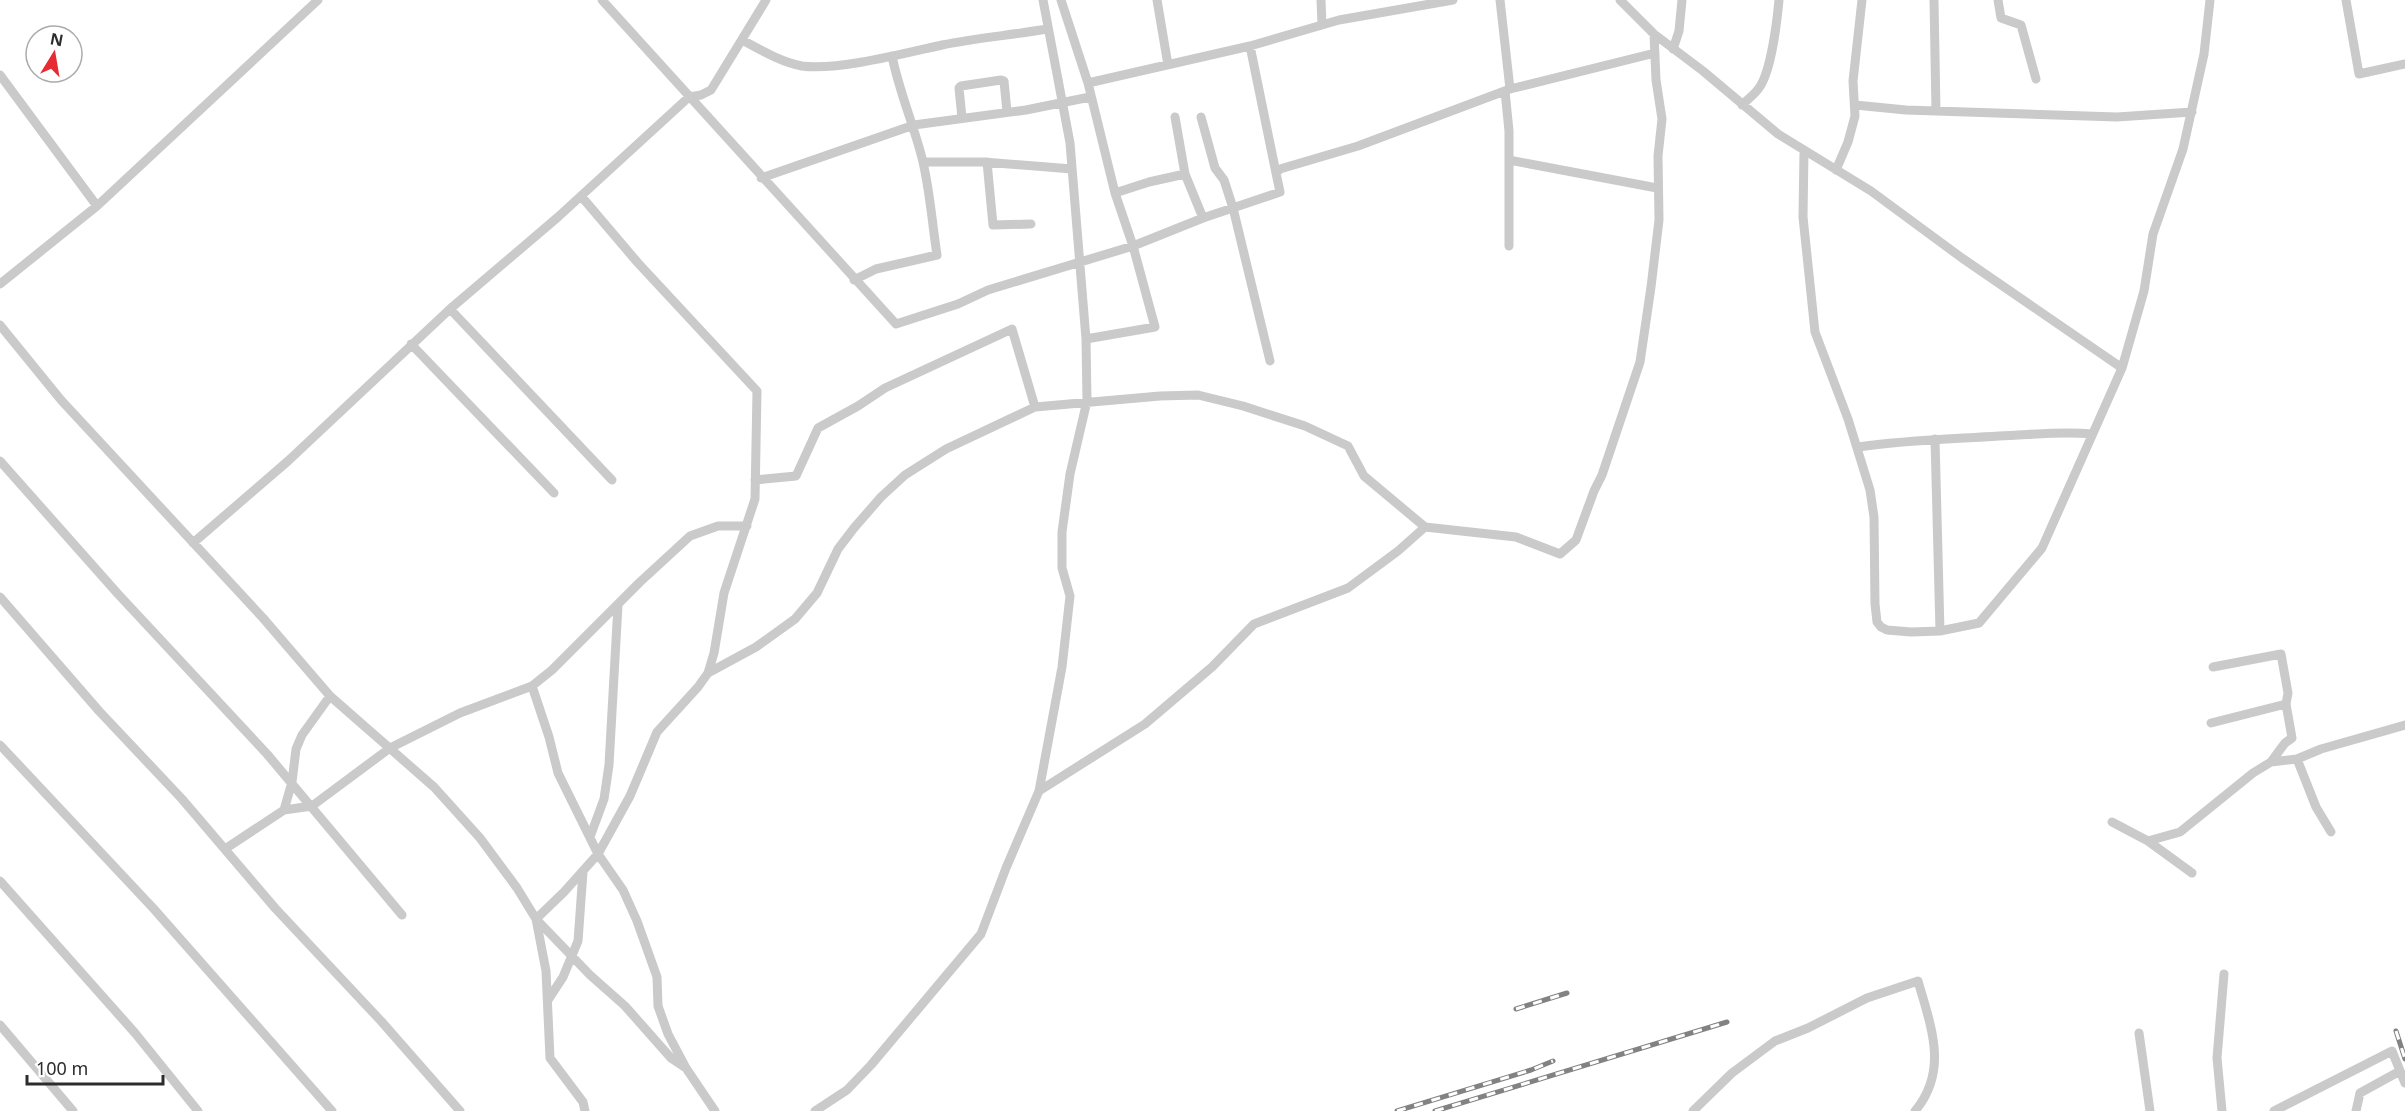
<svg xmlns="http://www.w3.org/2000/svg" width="2405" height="1111" font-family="'Noto Sans',sans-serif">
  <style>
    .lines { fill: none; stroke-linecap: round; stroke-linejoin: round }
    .minor { stroke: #cacaca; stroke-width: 9 }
    .rail-casing { stroke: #828282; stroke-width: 5 }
    .rail { stroke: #fff; stroke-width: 3; stroke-dasharray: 9; stroke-linecap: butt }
  </style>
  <rect width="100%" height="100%" fill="#fff"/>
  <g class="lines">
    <path class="minor" d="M 602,0 L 896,324 L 958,304 L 988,290 L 1133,246 L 1203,218
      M 1061,0 L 1088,83 L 1115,193 L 1133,246 L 1155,327 L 1086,339
      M 1157,0 L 1168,65
      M 1321,0 L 1322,25
      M 1500,0 L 1510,89
      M 1620,0 L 1654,34 L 1703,71 L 1778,134 L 1871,191 L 1962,258 L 2122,368
      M 1934,0 L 1936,111
      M 1998,0 L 2001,18 L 2021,25 L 2036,79
      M 2346,0 L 2359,74 L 2405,64
      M 742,40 C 761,50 781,62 802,66 C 837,71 906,53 942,45 C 977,38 1012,35 1047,29
      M 1250,46 L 1276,173
      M 1673,49 L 1679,31 L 1682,0
      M 0,75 L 97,206
      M 1088,83 L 1250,46 L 1339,20 L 1453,0
      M 1505,91 L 1509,131 L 1509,246
      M 1742,105 C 1747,100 1755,94 1759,88 C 1771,72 1777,21 1779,0
      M 1855,105 L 1906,110 L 2117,117 L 2192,112
      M 1175,117 L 1185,174
      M 1201,117 L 1215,168 L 1224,180 L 1233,208 L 1270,361
      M 962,118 L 959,88 L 961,86 L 1001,80 L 1004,81 L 1007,112
      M 1804,150 L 1803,217 L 1815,332 L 1848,419 L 1870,490 L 1874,517 L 1875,604 L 1877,622 L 1881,627 L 1887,630 L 1911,632 L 1940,631 L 1979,623 L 2042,548 L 2122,368 L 2144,291 L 2153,234 L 2183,149 L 2204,54 L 2210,0
      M 1509,160 L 1657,188
      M 923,162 L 984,162 L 1072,169
      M 987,162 L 993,225 L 1031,224
      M 1836,170 L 1848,142 L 1855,116 L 1853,81 L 1862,0
      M 761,178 L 914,125 L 1026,110 L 1090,97
      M 1115,193 L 1149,182 L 1185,174 L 1203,218 L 1280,192 L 1276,173 L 1280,169 L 1358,146 L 1510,89 L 1655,53
      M 854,280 L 876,269 L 937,255 C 932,223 930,190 922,158 C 913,123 899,91 892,56
      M 0,284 L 97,206 L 318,0
      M 450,309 L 612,480
      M 0,325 L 61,400 L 263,618 L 330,696 L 434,787 L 480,838 L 517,888 L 536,919 L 590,975 L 625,1006 L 671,1058 L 686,1068
      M 411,344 L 554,493
      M 1935,439 L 1940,631
      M 1858,447 C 1905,440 1952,439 1999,436 C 2030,435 2060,431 2091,434
      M 0,461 L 118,594 L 267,754 L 402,915
      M 755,480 L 796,476 L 818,428 L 858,406 L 885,388 L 1012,329 L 1035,407
      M 193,543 L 288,461 L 450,309 L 558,217 L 689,97 L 701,95 L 711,90 L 766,0
      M 0,597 L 99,711 L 182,799 L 275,908 L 381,1021 L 460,1111
      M 708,673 L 756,647 L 795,619 L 817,593 L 838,549 L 854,528 L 881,497 L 905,475 L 946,449 L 1035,407 L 1160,396 L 1198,395 L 1243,406 L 1305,426 L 1348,446 L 1364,476 L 1425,527 L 1516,537 L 1560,554 L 1576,540 L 1594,491 L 1602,475 L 1640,362 L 1651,287 L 1659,220 L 1658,156 L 1662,119 L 1656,80 L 1654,34
      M 532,686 L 549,737 L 558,773 L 598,854 L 623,890 L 637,921 L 657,977 L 658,1006 L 668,1034 L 686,1068 L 715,1111
      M 2211,723 L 2286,704 L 2288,693 L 2281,654 L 2213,667
      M 0,745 L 153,908 L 332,1111
      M 2297,759 L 2321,749 L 2405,725
      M 2271,762 L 2297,759 L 2316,807 L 2331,832
      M 1039,791 L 1145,724 L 1212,667 L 1254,624 L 1348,588 L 1398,551 L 1425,527
      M 284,810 L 312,806 L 390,748 L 460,713 L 532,686 L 552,670 L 640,582 L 690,536 L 718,526 L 747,526
      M 2112,822 L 2148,841 L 2180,832 L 2253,773 L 2271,762 L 2285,743 L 2292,738 L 2286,704
      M 590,837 L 604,799 L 609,765 L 618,605
      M 2148,841 L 2192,873
      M 225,849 L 284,810 L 292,782 L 296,749 L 302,735 L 330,696
      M 0,881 L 135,1033 L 198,1111
      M 536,919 L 564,892 L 598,854 L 630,796 L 657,732 L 698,687 L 708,673 L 714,653 L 724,593 L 755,499 L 757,391 L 638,263 L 581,196
      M 536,919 L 546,971 L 550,1058 L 583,1102 L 585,1111
      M 548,1000 L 563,977 L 578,941 L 583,872
      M 0,1025 L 73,1111
      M 2139,1033 L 2150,1111
      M 815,1111 L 847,1090 L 871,1065 L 981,934 L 1006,868 L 1039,791 L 1062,667 L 1070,596 L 1062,568 L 1062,532 L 1070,474 L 1087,401 L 1086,339 L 1070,143 L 1043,0
      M 1693,1111 L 1732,1073 L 1775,1041 L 1808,1028 L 1867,998 L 1918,981 C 1931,1027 1949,1070 1915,1111
      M 2222,1111 L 2217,1058 L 2224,974
      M 2274,1111 L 2392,1051 L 2405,1083
      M 2356,1111 L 2360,1093 L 2400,1071"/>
    <defs>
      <path id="rail" d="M 1516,1009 L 1567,993
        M 2396,1031 L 2405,1059
        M 1397,1111 L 1531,1070 L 1553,1061
        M 1435,1111 L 1727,1022"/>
    </defs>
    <use href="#rail" class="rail-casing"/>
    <use href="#rail" class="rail"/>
  </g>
  <g transform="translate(54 54) rotate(11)"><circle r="28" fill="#ffffff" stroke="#ababab" stroke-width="1.5"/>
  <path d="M0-4.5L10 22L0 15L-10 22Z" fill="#e82a33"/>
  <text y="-9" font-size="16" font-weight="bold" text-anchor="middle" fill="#2d2d2d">N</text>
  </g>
  <path d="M27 1075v9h136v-9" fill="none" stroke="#2d2d2d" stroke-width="3"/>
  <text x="36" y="1075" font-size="18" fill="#2d2d2d" stroke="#ffffff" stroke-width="4.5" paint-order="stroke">100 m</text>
</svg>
